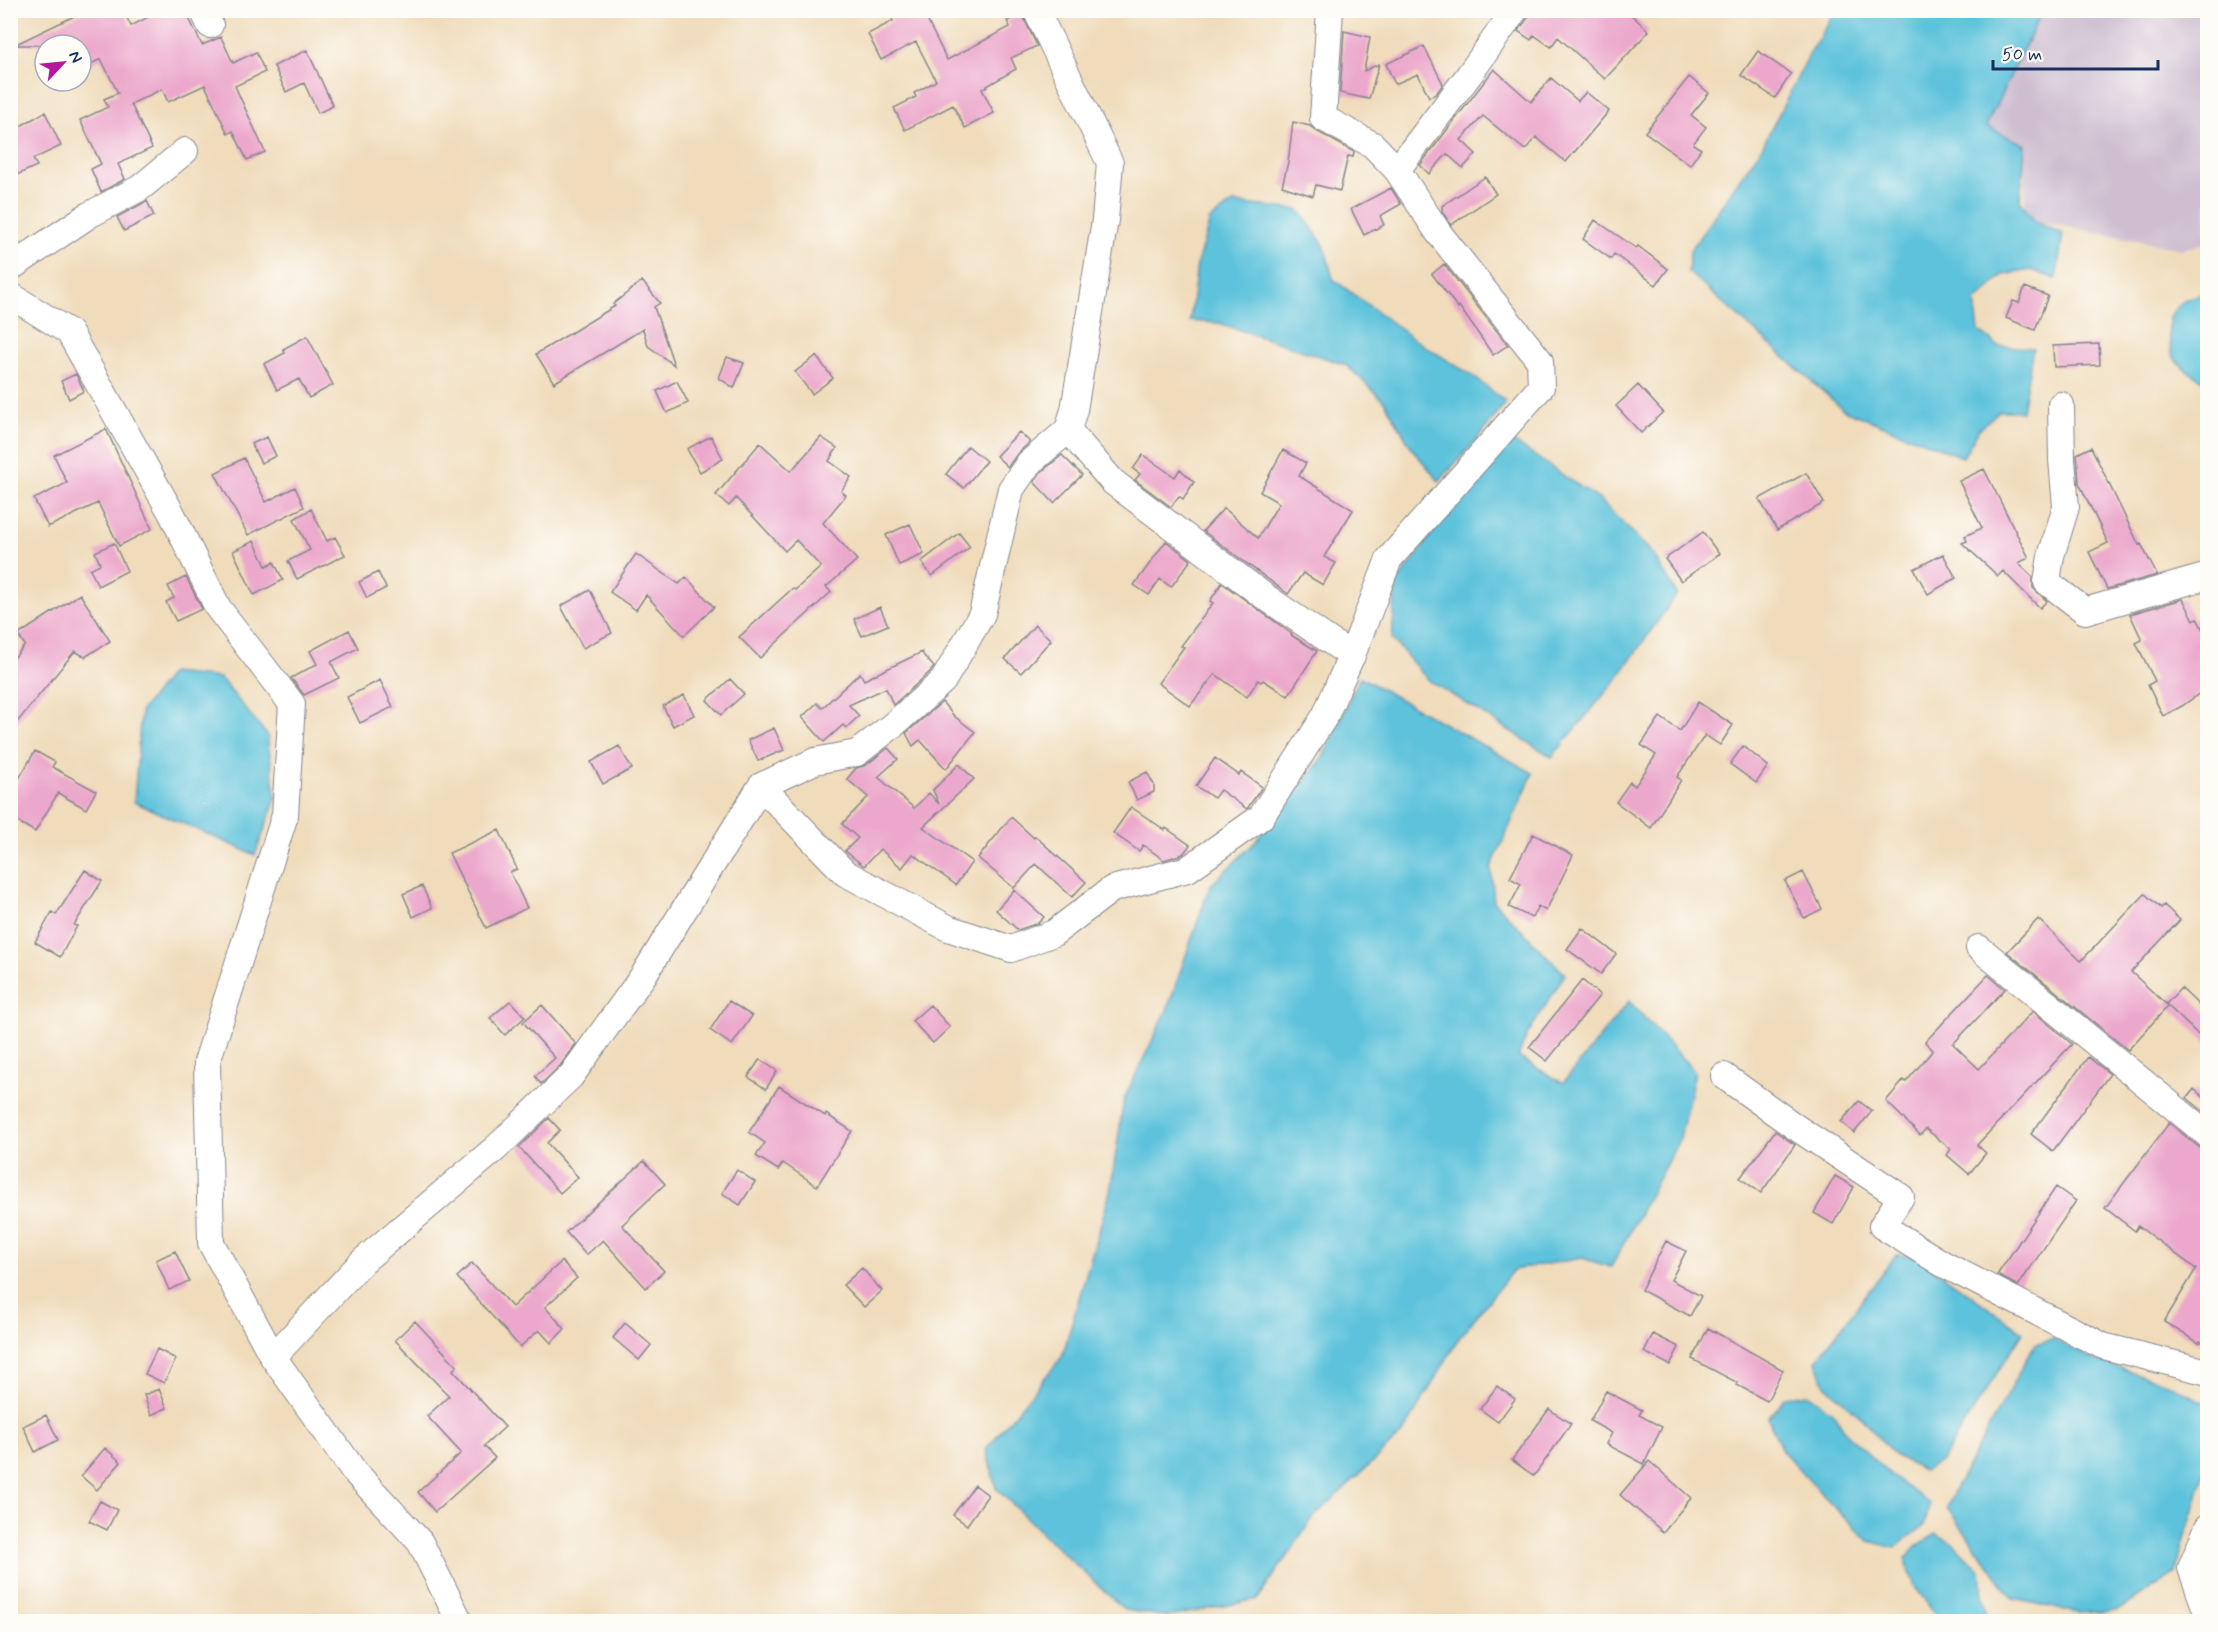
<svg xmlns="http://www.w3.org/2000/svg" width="2218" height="1632" font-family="Mynerve,sans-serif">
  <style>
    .industrial { fill: #cebed0 }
    .water { fill: #5dc2db; stroke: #3c789c; stroke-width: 1.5 }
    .building { fill: #eca8cc }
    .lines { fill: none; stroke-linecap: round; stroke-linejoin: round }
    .minor-casing { stroke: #86868c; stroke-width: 28 }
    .minor { stroke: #fff; stroke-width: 26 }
  </style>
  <rect width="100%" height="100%" fill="#fdfcf7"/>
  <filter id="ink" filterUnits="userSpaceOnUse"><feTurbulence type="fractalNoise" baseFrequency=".0167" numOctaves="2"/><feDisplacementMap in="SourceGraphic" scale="12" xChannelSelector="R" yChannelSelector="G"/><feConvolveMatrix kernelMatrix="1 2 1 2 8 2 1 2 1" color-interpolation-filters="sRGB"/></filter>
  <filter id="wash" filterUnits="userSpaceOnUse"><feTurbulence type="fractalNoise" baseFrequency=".008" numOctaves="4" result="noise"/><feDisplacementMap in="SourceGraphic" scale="24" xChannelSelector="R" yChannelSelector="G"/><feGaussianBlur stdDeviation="1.35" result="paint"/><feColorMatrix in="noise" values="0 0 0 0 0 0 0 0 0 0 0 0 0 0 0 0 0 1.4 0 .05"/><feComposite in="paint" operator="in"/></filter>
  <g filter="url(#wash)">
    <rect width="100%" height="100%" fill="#f0dcbb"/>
    <path class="industrial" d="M 1985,11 L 2207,11 L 2207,243 L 2182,249 L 2026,219 L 2023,149 L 1916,80 Z"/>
    <path class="water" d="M 1835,11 L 2042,11 L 1986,126 L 2025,145 L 2020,201 L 2035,222 L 2063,234 L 2056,279 L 2031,270 L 2003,275 L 1975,302 L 1979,331 L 1998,346 L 2033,348 L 2022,411 L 1999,411 L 1979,429 L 1963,457 L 1844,410 L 1688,272 L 1690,251 L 1762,147 L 1810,53 Z
      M 1233,203 L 1299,210 L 1324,245 L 1333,279 L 1418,342 L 1470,374 L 1506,402 L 1481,435 L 1439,481 L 1413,450 L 1385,402 L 1346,365 L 1219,323 L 1190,321 L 1197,264 L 1210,220 Z
      M 2207,293 L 2208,293 L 2207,382 C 2195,376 2181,368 2173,356 C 2171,352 2171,346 2170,342 C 2164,312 2179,298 2207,293 Z
      M 1511,440 L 1600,500 L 1653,554 L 1677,594 L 1616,680 L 1552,757 L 1428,680 L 1392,639 L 1396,584 L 1451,508 Z
      M 171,673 L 220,678 L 267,735 L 276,798 L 255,855 L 134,802 L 141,711 Z
      M 1360,677 L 1533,773 L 1491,868 L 1494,902 L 1565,974 L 1527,1035 L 1518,1057 L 1563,1083 L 1629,1001 L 1695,1072 L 1680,1138 L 1611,1267 L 1582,1258 L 1513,1270 L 1459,1338 L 1403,1433 L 1312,1519 L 1258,1599 L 1168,1617 L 1125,1610 L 1051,1542 L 996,1488 L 986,1449 L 1062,1357 L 1110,1192 L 1124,1099 L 1167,1010 L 1210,886 L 1254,843 L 1322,759 Z
      M 1896,1255 L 1915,1256 L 2023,1332 L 1941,1461 L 1924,1471 L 1894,1455 L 1862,1418 L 1825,1385 L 1816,1361 Z
      M 2054,1339 L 2095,1360 L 2167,1383 L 2207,1404 L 2207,1465 L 2175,1573 L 2117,1611 L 2078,1613 L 2014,1599 L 1947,1508 L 1956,1487 L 2035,1344 Z
      M 1808,1394 L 1832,1412 L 1848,1435 L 1890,1475 L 1929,1503 L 1925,1525 L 1895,1548 L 1869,1541 L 1828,1501 L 1782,1450 L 1768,1418 L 1785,1397 Z
      M 1936,1534 L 1952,1542 L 1981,1571 L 1983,1596 L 1989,1621 L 1940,1621 L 1915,1587 L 1905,1558 L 1915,1547 Z"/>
    <g id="blocks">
      <path class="building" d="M 87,10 L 123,10 L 131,26 L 162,10 L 185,10 L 202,45 L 221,37 L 233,63 L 256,52 L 265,72 L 235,86 L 265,152 L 247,160 L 233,131 L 228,134 L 205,85 L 168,102 L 162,89 L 131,104 L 152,148 L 118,164 L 125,179 L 101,192 L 91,169 L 101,164 L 80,120 L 108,107 L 104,99 L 118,93 L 101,59 L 81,69 L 81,45 L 14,45 Z
        M 887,10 L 922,10 L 947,60 L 1010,27 L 1007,21 L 1022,14 L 1037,46 L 1011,58 L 1016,69 L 982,89 L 994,113 L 965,128 L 953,105 L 905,130 L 894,108 L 916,97 L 914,93 L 936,81 L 916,42 L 881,60 L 868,34 L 893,21 Z
        M 1530,10 L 1626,10 L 1649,31 L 1605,79 L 1558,37 L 1551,47 L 1534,35 L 1531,40 L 1518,31 L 1528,18 Z
        M 1344,31 L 1370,37 L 1364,71 L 1379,64 L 1369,99 L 1340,93 Z
        M 1424,46 L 1443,84 L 1436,94 L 1429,97 L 1418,74 L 1395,84 L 1386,64 Z
        M 307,50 L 333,106 L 318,113 L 304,83 L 286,92 L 274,66 Z
        M 1758,51 L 1791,74 L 1775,98 L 1741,75 Z
        M 1494,69 L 1531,102 L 1551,78 L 1578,101 L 1586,92 L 1609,111 L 1566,162 L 1536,137 L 1525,150 L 1483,116 L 1461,140 L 1476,154 L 1463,168 L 1447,154 L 1429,174 L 1420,165 Z
        M 1689,77 L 1709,93 L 1691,115 L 1706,127 L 1693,144 L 1701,149 L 1690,165 L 1645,132 Z
        M 45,112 L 61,146 L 33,159 L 37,166 L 10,178 L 10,132 Z
        M 1293,122 L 1310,126 L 1316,131 L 1354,152 L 1353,157 L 1348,156 L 1340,191 L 1316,185 L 1313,196 L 1282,186 L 1288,162 Z
        M 1485,177 L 1496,194 L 1451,225 L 1442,211 L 1442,206 Z
        M 1391,188 L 1401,204 L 1380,216 L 1384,225 L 1364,235 L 1351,209 Z
        M 147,201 L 154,216 L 124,231 L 117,217 Z
        M 1595,220 L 1636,248 L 1638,246 L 1668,269 L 1656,285 L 1614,254 L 1611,259 L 1583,239 Z
        M 1444,264 L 1508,345 L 1493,355 L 1459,306 L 1458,308 L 1432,274 Z
        M 642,281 L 660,303 L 654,307 L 674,365 L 648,346 L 643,329 L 554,383 L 536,354 L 615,306 L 613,304 Z
        M 2025,287 L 2048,296 L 2035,330 L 2006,318 L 2013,301 L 2019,303 Z
        M 307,336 L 333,385 L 309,398 L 299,379 L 277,390 L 264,364 L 285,353 L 283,349 Z
        M 2099,344 L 2100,365 L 2054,367 L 2053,346 Z
        M 816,356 L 833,378 L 812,394 L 795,372 Z
        M 727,357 L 744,363 L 734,388 L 719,378 Z
        M 76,374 L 84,391 L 69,399 L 61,381 Z
        M 677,381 L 688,403 L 667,413 L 657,391 Z
        M 1638,385 L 1663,412 L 1641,433 L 1616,406 Z
        M 106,429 L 152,529 L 119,546 L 98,503 L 48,527 L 34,499 L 67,483 L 54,455 Z
        M 1019,432 L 1030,442 L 1017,454 L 1008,467 L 996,456 Z
        M 711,436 L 723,459 L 700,472 L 687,449 Z
        M 267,437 L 276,456 L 261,463 L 251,444 Z
        M 821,437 L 837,448 L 829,461 L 851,477 L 841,491 L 846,495 L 823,523 L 857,560 L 826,587 L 831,592 L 760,658 L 739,637 L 793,588 L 795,590 L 821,567 L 796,540 L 785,551 L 736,498 L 729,506 L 716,495 L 760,443 L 791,471 Z
        M 968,446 L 986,461 L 964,488 L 946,474 Z
        M 2091,447 L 2139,545 L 2141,544 L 2157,575 L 2107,589 L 2089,552 L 2108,543 L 2079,483 L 2077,454 Z
        M 1283,450 L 1306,463 L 1299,476 L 1353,510 L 1324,557 L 1336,563 L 1323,585 L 1303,573 L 1288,594 L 1203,531 L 1224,508 L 1258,538 L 1279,503 L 1260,492 Z
        M 1062,455 L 1082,475 L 1054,503 L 1034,482 L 1040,473 Z
        M 1143,455 L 1175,477 L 1180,469 L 1194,482 L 1183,499 L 1179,496 L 1171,507 L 1135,480 L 1140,474 L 1133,469 Z
        M 244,458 L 266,502 L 295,487 L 304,507 L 248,535 L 215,473 Z
        M 1984,469 L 2029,558 L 2018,563 L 2033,577 L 2033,588 L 2047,601 L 2040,608 L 2003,571 L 1998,576 L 1962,543 L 1967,541 L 1965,536 L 1982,528 L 1959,481 Z
        M 1806,473 L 1824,503 L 1777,530 L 1759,499 Z
        M 311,509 L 327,541 L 335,537 L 345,555 L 297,579 L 288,561 L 310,550 L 294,519 Z
        M 910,524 L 924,554 L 899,565 L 886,535 Z
        M 1703,532 L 1719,554 L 1681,581 L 1665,559 Z
        M 959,533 L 970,547 L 932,576 L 921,562 Z
        M 254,541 L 266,566 L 274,562 L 283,580 L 254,595 L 233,551 Z
        M 1166,541 L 1191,560 L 1171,587 L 1160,579 L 1149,595 L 1134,585 Z
        M 114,543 L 127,571 L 98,586 L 90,569 L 100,564 L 95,552 Z
        M 636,554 L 679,584 L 686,577 L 714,607 L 684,636 L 646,595 L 636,610 L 610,592 Z
        M 1943,554 L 1956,578 L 1928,594 L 1914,569 Z
        M 378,572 L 386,588 L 367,598 L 359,582 Z
        M 186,577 L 202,609 L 176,621 L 166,602 L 174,598 L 168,586 Z
        M 1222,583 L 1292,634 L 1291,635 L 1317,651 L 1288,696 L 1263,680 L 1261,682 L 1258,680 L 1247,697 L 1215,674 L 1190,706 L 1158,683 L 1184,647 L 1181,646 L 1213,603 L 1210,601 Z
        M 590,590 L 612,633 L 583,648 L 561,606 Z
        M 80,594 L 110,641 L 85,657 L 75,651 L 10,731 L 10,663 L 25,645 L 18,635 Z
        M 2183,599 L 2194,620 L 2197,618 L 2208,640 L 2208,687 L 2182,706 L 2163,716 L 2148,685 L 2155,681 L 2136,643 L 2142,640 L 2130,614 Z
        M 880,607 L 888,625 L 862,636 L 854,619 Z
        M 1035,625 L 1051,640 L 1021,673 L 1005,659 Z
        M 349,630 L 358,648 L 331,662 L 339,678 L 304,695 L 291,678 L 317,664 L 310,651 Z
        M 922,652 L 924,656 L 934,667 L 931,671 L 893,705 L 886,688 L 849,705 L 859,716 L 846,728 L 843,725 L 824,742 L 802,717 L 817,703 L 822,708 L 860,673 L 864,680 Z
        M 730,679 L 744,694 L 721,715 L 707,700 Z
        M 380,680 L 393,707 L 360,723 L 347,697 Z
        M 684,695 L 694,715 L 673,726 L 663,706 Z
        M 942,702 L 954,716 L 975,732 L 946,769 L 920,740 L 913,746 L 906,733 Z
        M 1698,702 L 1733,725 L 1720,745 L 1705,735 L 1677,777 L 1681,780 L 1651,828 L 1616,802 L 1630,782 L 1635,786 L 1656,755 L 1641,745 L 1660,717 L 1680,731 Z
        M 774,728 L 784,750 L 758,761 L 748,740 Z
        M 619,746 L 632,769 L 603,784 L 591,762 Z
        M 1743,746 L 1768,766 L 1756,783 L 1730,764 Z
        M 888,748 L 898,759 L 878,777 L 914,808 L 929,793 L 939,804 L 933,790 L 959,764 L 974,779 L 923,827 L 972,862 L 956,885 L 913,854 L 902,868 L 880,849 L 864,866 L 845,851 L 858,838 L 842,824 L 868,797 L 847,779 L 856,768 L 866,765 Z
        M 35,751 L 55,762 L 52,767 L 96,791 L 86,809 L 58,793 L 35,832 L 10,817 L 10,780 L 16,784 Z
        M 1215,758 L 1239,775 L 1241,772 L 1262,787 L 1247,809 L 1220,790 L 1214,798 L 1196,786 Z
        M 1147,772 L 1154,785 L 1154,792 L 1137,800 L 1128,782 Z
        M 1131,807 L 1165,830 L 1166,828 L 1190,845 L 1183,854 L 1164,860 L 1143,845 L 1139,851 L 1113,833 Z
        M 1011,817 L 1034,838 L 1035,836 L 1086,882 L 1072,897 L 1036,864 L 1014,888 L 978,858 Z
        M 499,830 L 517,869 L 510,872 L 527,908 L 486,928 L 449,853 Z
        M 1533,834 L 1573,855 L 1546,911 L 1538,906 L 1532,918 L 1509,907 L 1521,884 L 1510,878 Z
        M 85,870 L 102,881 L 74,925 L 77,926 L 60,957 L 35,942 L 52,912 L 56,915 Z
        M 1803,872 L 1822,909 L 1804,918 L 1785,881 Z
        M 422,886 L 432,908 L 413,917 L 403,894 Z
        M 1014,890 L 1044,917 L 1038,923 L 1018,930 L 996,910 Z
        M 2145,894 L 2161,908 L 2164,905 L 2180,920 L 2131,972 L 2168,1006 L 2128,1050 L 2007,952 L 2038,919 L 2081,961 Z
        M 1582,928 L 1616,954 L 1601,974 L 1567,949 Z
        M 1988,975 L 2005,989 L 1953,1044 L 1979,1069 L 2033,1011 L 2072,1044 L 1977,1145 L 1986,1153 L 1969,1174 L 1947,1155 L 1951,1149 L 1926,1129 L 1920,1135 L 1886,1101 L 1904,1080 L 1906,1082 L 1933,1050 L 1925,1042 Z
        M 1582,980 L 1600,995 L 1547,1061 L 1529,1047 Z
        M 2181,988 L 2208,1014 L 2208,1044 L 2166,1004 Z
        M 510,1001 L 525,1017 L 505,1035 L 490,1018 Z
        M 729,1001 L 752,1016 L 732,1045 L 710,1030 Z
        M 542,1005 L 576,1044 L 560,1066 L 541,1084 L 535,1076 L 555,1058 L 523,1022 Z
        M 930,1005 L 950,1027 L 933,1043 L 912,1021 Z
        M 2088,1057 L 2110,1074 L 2053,1151 L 2031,1134 Z
        M 760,1059 L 777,1071 L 766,1089 L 748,1077 Z
        M 779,1086 L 825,1116 L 826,1114 L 852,1131 L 817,1186 L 783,1163 L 778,1170 L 756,1156 L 765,1143 L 749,1132 Z
        M 2194,1089 L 2208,1101 L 2208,1115 L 2187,1098 Z
        M 1859,1101 L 1872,1111 L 1854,1133 L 1841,1122 Z
        M 549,1118 L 560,1130 L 547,1143 L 578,1177 L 560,1193 L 519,1147 Z
        M 2169,1123 L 2199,1147 L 2208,1150 L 2208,1346 L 2200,1341 L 2199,1343 L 2164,1322 L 2196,1269 L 2138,1226 L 2135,1231 L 2105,1208 Z
        M 1775,1131 L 1795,1145 L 1761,1193 L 1740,1178 Z
        M 644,1161 L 665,1184 L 622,1225 L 664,1271 L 646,1288 L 603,1240 L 586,1255 L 566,1232 Z
        M 737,1170 L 755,1182 L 740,1205 L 722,1193 Z
        M 1835,1176 L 1854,1187 L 1833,1224 L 1814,1213 Z
        M 2056,1187 L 2076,1201 L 2018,1286 L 1997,1275 Z
        M 1666,1241 L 1686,1251 L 1671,1280 L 1701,1296 L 1690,1316 L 1641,1290 Z
        M 175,1251 L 189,1281 L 169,1290 L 156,1260 Z
        M 562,1261 L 577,1278 L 545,1307 L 565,1329 L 551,1343 L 539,1330 L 520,1347 L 457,1277 L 472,1263 L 512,1307 Z
        M 862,1268 L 882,1291 L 864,1307 L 843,1285 Z
        M 415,1321 L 457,1366 L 453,1370 L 505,1427 L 484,1446 L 495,1458 L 435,1512 L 418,1492 L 461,1453 L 427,1416 L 449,1396 L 395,1340 Z
        M 625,1323 L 651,1345 L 639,1360 L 613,1338 Z
        M 1708,1328 L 1783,1370 L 1767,1401 L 1737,1385 L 1738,1383 L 1692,1359 Z
        M 1653,1334 L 1679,1347 L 1670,1365 L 1644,1352 Z
        M 157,1349 L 176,1359 L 164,1383 L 145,1374 Z
        M 1497,1386 L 1515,1399 L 1498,1422 L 1480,1409 Z
        M 159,1389 L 167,1408 L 151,1415 L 144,1395 Z
        M 1606,1391 L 1642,1410 L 1639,1415 L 1662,1427 L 1644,1464 L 1606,1444 L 1612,1433 L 1590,1421 Z
        M 1549,1409 L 1571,1424 L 1534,1476 L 1512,1460 Z
        M 46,1415 L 58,1440 L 35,1452 L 23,1426 Z
        M 105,1448 L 121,1462 L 97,1490 L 81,1476 Z
        M 1649,1461 L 1691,1498 L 1663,1532 L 1620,1495 Z
        M 975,1485 L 988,1495 L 967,1525 L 953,1515 Z
        M 100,1501 L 117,1510 L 107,1530 L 89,1521 Z"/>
    </g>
  </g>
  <g filter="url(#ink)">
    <use href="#blocks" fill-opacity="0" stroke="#86868c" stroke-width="1.5"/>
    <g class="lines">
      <defs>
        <path id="minor" d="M 203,10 L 210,25
          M 1036,10 L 1110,163 L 1105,220 L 1074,410 L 1068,430 L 1113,482 L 1264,596 L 1352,656
          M 1397,170 L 1469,75 L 1515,10
          M 10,268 L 89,215 L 140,188 L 185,151
          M 10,295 L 69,332 L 172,514 L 218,608 L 292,704 L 285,815 L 207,1062 L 211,1243 L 273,1357 L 354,1471 L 420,1542 L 460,1622
          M 2061,405 L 2062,460 L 2066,507 L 2051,556 L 2047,582 L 2085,611 L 2208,576
          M 761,786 L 845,873 L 948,928 L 1011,949 L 1054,933 L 1112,889 L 1188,869 L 1261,817 L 1325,716 L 1354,650 L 1389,559 L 1541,387 L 1540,361 L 1438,232 L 1397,170 L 1373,145 L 1323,118 L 1330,10
          M 1979,948 L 2208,1135
          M 1724,1076 L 1794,1126 L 1901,1197 L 1882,1226 L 1943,1264 L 2103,1346 L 2208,1372
          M 273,1357 L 363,1261 L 496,1148 L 571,1076 L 643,976 L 761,786 L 815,761 L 857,753 L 893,725 L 943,681 L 982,614 L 1011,489 L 1029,463 L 1068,430
          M 2208,1527 L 2191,1568 L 2208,1615"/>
      </defs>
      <use href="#minor" class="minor-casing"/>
      <use href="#minor" class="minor"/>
    </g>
  </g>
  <rect width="2218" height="1632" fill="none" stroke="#fdfcf7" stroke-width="36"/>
  <g transform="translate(63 63) rotate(64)"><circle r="28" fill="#fdfcf7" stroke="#a3aaba" stroke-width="1.5"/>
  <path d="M0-4.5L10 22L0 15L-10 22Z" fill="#b5179e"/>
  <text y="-9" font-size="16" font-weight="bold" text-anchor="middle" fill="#1b2f5e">N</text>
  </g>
  <path d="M1993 60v9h165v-9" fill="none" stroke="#1b2f5e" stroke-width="3"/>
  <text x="2002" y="60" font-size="18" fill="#1b2f5e" stroke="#fdfcf7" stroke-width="4.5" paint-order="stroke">50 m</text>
</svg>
